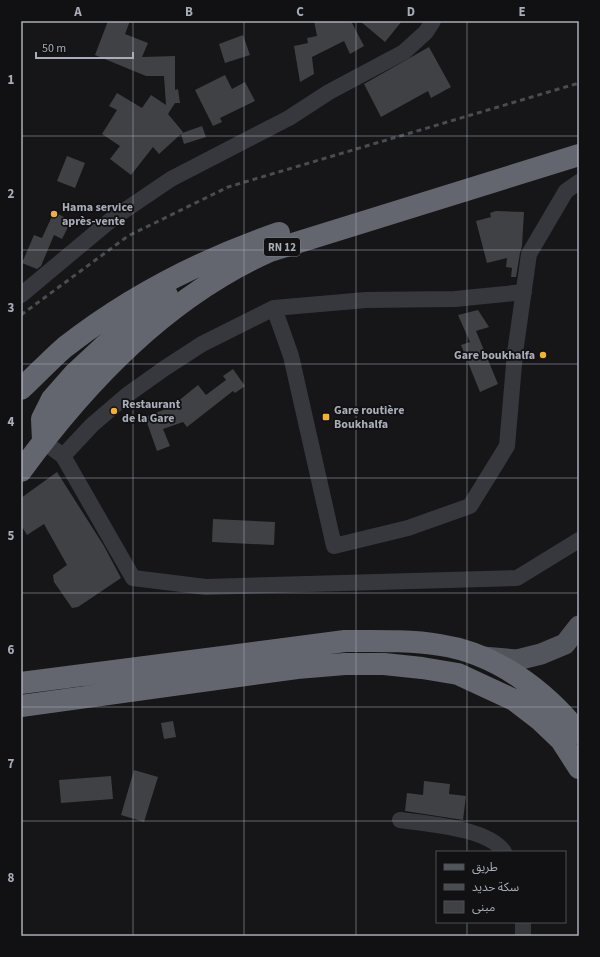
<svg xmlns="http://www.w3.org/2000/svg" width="600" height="957" font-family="'Source Sans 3','Noto Sans Arabic',sans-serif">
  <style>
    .building { fill: #404145 }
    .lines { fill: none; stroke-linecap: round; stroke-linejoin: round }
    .minor { stroke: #37383d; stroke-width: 16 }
    .major { stroke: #53555c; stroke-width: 21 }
    .highway { stroke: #63666e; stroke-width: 22 }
    .rail { stroke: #4a4c52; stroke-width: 3; stroke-dasharray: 5 4; stroke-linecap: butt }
    .grid { fill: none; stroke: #a8adb8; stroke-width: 1; stroke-opacity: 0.55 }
    .poi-dot { fill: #f2b134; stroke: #111113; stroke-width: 1.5 }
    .labels { text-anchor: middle; stroke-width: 3.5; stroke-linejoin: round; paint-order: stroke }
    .shield { fill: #111113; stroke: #7b7e86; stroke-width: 1 }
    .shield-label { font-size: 11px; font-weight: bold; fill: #a8adb8 }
    .poi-label { font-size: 12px; font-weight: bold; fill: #a8adb8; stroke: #111113; text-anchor: start }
    .neatline { fill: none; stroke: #a8adb8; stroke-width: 1.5 }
    .grid-label { font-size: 13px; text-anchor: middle; font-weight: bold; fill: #a8adb8 }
  </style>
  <rect width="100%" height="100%" fill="#161618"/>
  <path class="building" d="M 108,21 L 130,21 L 125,34 L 148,43 L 142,57 L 175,56 L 175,90 L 178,89 L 180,103 L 175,103 L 168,114 L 183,132 L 182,133 L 202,126 L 206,137 L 184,144 L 181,134 L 159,154 L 153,147 L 131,175 L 110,159 L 120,146 L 102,134 L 117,110 L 109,106 L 117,93 L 142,108 L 151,95 L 166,105 L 164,76 L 146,76 L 95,55 Z
    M 314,21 L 351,21 L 364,46 L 350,54 L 344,41 L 312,57 L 314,74 L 300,82 L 294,46 L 308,43 L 307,38 L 317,36 Z
    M 360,21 L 402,21 L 385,42 Z
    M 243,35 L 250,55 L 225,63 L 219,44 Z
    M 429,47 L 451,87 L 431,98 L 428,91 L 381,117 L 364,84 Z
    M 225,75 L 232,89 L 245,82 L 255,101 L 220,118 L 222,122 L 213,126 L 195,90 Z
    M 67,156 L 85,163 L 75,188 L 57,181 Z
    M 496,211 L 524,212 L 522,246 L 520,253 L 516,277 L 511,277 L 512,268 L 506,267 L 507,258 L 487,263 L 476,221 L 491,217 L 490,213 Z
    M 54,212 L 64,217 L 62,219 L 70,223 L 62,239 L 54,235 L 41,266 L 37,269 L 22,263 L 34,235 L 42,238 Z
    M 478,310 L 489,327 L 476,331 L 498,384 L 480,392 L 461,345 L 470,342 L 458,315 Z
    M 233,369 L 245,386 L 235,393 L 233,391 L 187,427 L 183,422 L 163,429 L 170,446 L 157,451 L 145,417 L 171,407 L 198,385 L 206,395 L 226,380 L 223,376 Z
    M 57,472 L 104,546 L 121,578 L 78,607 L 72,608 L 54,582 L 53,575 L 67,565 L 44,524 L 27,535 L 21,525 L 21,498 Z
    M 213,519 L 275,522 L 274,545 L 212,542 Z
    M 173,721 L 176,737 L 164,739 L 161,723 Z
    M 134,770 L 158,777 L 144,822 L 121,815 Z
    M 111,776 L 113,799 L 61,803 L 59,780 Z
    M 424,781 L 450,784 L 449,794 L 466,796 L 463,820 L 405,811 L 407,793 L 423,795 Z"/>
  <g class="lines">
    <path class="minor" d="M 21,295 L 112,219 L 171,179 L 289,118 L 329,92 L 404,52 L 426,32 L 433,21
      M 274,308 L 291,356 L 334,546 L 408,528 L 470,506 L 507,446 L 515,353 L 529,254 L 566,191 L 579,182
      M 43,441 L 63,456 L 133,578 L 206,587 L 517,578 L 579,540
      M 63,456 L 92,425 L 127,395 L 165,368 L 202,344 L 274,308 L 366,300 L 455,299 L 524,292
      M 400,820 C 427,824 489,828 504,852
      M 523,936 L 523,922"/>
    <path class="major" d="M 483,657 L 517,660 L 541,654 L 565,644 L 579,626"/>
    <path class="highway" d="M 21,389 C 36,375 50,360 65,347 C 129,297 203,259 279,233
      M 43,441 L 42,419 L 52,399 L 74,374 L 104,346 L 167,295
      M 21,471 C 87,381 167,297 270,251 L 579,155
      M 21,683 L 345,641 C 377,641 409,640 440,645 C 495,653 545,690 579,733
      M 21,706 L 297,668 L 345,664 L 384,664 L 422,668 L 458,674 L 514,700 L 540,720 L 561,740 L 579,768"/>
    <path class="rail" d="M 21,315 L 128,236 L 228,187 L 579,83"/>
  </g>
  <path class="grid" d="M 133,21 L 133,936M 244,21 L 244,936M 356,21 L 356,936M 467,21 L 467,852M 21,136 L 579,136M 21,250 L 579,250M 21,364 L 579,364M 21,478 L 579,478M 21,593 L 579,593M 21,707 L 579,707M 21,821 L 579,821M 467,922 L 467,936"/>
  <g class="poi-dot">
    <circle cx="54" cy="214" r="4"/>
    <circle cx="543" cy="355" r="4"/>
    <circle cx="114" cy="411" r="4"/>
    <rect x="322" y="413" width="8" height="8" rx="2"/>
  </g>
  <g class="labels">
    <rect class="shield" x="264" y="238" width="36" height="18" rx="3"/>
    <g class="shield-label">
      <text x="282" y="251">RN 12</text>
    </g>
    <g class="poi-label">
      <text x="62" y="211">Hama service<tspan x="62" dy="14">après-vente</tspan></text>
      <text x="535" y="359" text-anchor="end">Gare boukhalfa</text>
      <text x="122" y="408">Restaurant<tspan x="122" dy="14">de la Gare</tspan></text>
      <text x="334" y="414">Gare routière<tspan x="334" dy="14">Boukhalfa</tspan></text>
    </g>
  </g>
  <rect width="600" height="957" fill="none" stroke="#111113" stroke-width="44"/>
  <rect x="436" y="851" width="130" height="72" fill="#111113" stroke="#4d4f55"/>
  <rect x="444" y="864" width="20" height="6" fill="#53555c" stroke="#4d4f55"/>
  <text x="472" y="871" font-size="12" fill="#a8adb8">طريق</text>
  <rect x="444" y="884" width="20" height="6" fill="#4a4c52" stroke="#4d4f55"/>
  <text x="472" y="891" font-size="12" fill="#a8adb8">سكة حديد</text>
  <rect x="444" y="901" width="20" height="12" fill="#404145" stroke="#4d4f55"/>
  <text x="472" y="911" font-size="12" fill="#a8adb8">مبنى</text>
  <path d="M36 52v6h97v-6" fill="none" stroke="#a8adb8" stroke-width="2"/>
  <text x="42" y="52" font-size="12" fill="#a8adb8" stroke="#111113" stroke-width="3" paint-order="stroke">50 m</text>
  <rect x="22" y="22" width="556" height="913" class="neatline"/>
  <g class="grid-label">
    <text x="78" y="16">A</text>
    <text x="189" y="16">B</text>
    <text x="300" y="16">C</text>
    <text x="411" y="16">D</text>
    <text x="522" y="16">E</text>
    <text x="11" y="84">1</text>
    <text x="11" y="198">2</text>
    <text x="11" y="312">3</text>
    <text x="11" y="426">4</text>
    <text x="11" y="540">5</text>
    <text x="11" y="654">6</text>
    <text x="11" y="768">7</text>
    <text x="11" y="882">8</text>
  </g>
</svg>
